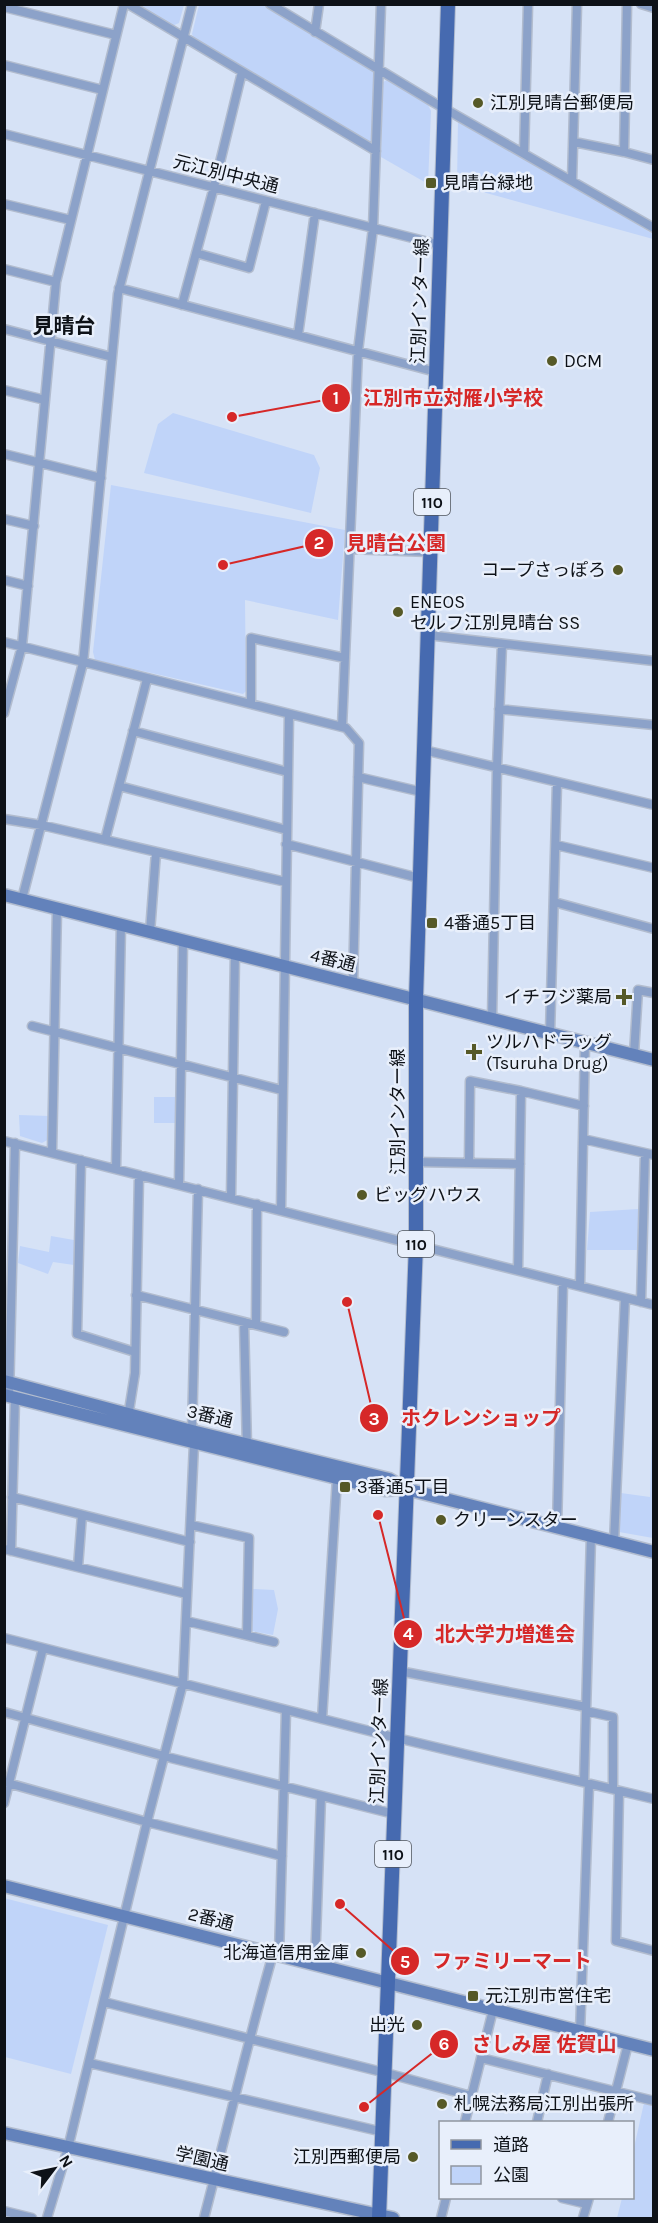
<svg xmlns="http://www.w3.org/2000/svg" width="658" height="2223" font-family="Karla,'Noto Sans JP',sans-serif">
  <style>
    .green { fill: #c0d4f9 }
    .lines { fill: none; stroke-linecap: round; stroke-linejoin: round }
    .street-casing { stroke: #b2bcce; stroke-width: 11 }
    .secondary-casing { stroke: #b2bcce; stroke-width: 15 }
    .primary-casing { stroke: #b2bcce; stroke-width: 16 }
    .street { stroke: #8ca2c9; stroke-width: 8 }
    .secondary { stroke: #6382bb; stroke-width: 12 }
    .primary { stroke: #466ab0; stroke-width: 14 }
    .poi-dot { fill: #565927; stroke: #e8effb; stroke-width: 2 }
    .labels { text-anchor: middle; stroke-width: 5; stroke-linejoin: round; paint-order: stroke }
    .shield { fill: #e8effb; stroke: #4f545b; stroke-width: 1.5 }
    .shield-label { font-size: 16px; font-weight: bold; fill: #0d1117 }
    .poi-label { font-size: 18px; fill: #0d1117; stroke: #e8effb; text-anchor: start }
    .street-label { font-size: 18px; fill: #0d1117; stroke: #e8effb }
    .quarter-label { font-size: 21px; font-weight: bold; fill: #0d1117; stroke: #e8effb }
    .leader { fill: none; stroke: #d62828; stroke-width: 2 }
    .callout-dot { fill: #d62828; stroke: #e8effb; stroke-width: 2 }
    .mark-label { font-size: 18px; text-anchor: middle; font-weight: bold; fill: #fff }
    .callout-label { font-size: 20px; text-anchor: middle; font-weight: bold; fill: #d62828; stroke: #e8effb; stroke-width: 5; stroke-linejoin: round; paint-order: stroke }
  </style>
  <rect width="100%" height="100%" fill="#d6e2f6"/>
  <path class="green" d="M 136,5 L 184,5 L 179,23 L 172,26 Z
    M 199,5 L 264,5 L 374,71 L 373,141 L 370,144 L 195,41 L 192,34 Z
    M 389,79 L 427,103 L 431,111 L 428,184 L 381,157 L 383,82 Z
    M 458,117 L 653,234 L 653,239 L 457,185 Z
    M 173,413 L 314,455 L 320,468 L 311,513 L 144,473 L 158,424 Z
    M 111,485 L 345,530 L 338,620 L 245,600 L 246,691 L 243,694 L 95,660 L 93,652 Z
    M 154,1097 L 176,1097 L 176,1123 L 154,1123 Z
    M 19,1115 L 49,1116 L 49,1139 L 42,1143 L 20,1136 Z
    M 638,1209 L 638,1250 L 587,1250 L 590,1212 Z
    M 51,1236 L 74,1240 L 74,1265 L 53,1262 L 48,1274 L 18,1263 L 20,1246 L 49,1252 Z
    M 653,1393 L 654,1538 L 653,1538 L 619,1532 L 621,1493 L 650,1497 Z
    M 253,1589 L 274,1590 L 278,1609 L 273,1635 L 252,1631 L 251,1628 Z
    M 4,1898 L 108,1925 L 71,2074 L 5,2057 Z
    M 644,2103 L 653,2106 L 653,2218 L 617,2218 L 622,2198 L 632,2198 L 633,2152 Z"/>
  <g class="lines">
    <defs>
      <path id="street" d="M 128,4 L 376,151
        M 270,4 L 433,102 L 654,228
        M 641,4 L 654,8
        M 4,7 L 116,35
        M 315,32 L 319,4
        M 4,65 L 103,90
        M 4,134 L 440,245
        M 574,142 L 624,152 L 654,160
        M 624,152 L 627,4
        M 524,153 L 528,4
        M 572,181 L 577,4
        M 4,204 L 71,220
        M 196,253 L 249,268 L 266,201
        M 4,269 L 56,282
        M 119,288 L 436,372
        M 182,305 L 214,187 L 242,72
        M 4,329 L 112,357
        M 298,335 L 315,213
        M 4,390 L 45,400
        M 4,454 L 101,478
        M 4,519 L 34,526
        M 350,549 L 430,552
        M 4,580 L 28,586
        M 427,635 L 654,661
        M 4,642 L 346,728 L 359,743 L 353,983
        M 251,704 L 251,638 L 345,658
        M 499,709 L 654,725
        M 4,713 L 22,646 L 56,282 L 124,4
        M 342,727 L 358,351 L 373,228 L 381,4
        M 133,731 L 288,772
        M 424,750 L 654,805
        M 358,777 L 422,792
        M 119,786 L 287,830
        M 4,819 L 41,825 L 286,882
        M 105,840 L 147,679
        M 286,844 L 419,878
        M 556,845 L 654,868
        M 22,899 L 83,663 L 118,294 L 192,4
        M 554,902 L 654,929
        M 150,932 L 156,852
        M 492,1019 L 497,767 L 502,644
        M 32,1026 L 282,1090
        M 550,1033 L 557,782
        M 634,1054 L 638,990 L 654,993
        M 583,1139 L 654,1155
        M 4,1141 L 654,1305
        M 52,1153 L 57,908
        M 81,1160 L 77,1334 L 135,1352
        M 416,1162 L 520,1164
        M 469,1163 L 470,1081 L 521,1091 L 584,1106
        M 116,1169 L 121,924
        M 179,1185 L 183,940
        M 231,1198 L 235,953
        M 281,1210 L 289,714
        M 518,1270 L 521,1091
        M 580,1286 L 585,1042
        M 136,1295 L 284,1332
        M 641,1302 L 645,1153
        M 244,1322 L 247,1448
        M 256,1325 L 257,1204
        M 9,1397 L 15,1143
        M 128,1417 L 135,1373 L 139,1175
        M 192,1431 L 198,1189
        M 12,1497 L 190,1542
        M 191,1525 L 249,1538 L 247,1635
        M 557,1527 L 563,1282
        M 614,1542 L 625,1298
        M 4,1549 L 187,1594
        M 11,1551 L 15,1398
        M 78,1567 L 82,1515
        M 186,1621 L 274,1642
        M 4,1638 L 397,1738 L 654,1799
        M 399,1671 L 586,1707
        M 586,1711 L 613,1717 L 613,1789
        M 4,1712 L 171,1758 L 394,1814
        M 322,1719 L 337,1478
        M 4,1782 L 147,1822 L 282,1856
        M 584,1782 L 591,1536
        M 619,1791 L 616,1941 L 654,1951
        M 4,1803 L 43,1648
        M 279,1955 L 286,1710
        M 315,1965 L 321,1796
        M 104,2002 L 386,2073 L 471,2096
        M 580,2032 L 589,1784
        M 481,2058 L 654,2101
        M 89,2063 L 383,2132
        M 465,2122 L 493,2010
        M 537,2122 L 548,2074
        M 608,2122 L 628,2044
        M 562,2198 L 587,2204
        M 4,2211 L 32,2218
        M 47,2218 L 68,2148 L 147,1822 L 183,1683 L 194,1444
        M 204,2218 C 227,2130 248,2041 273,1954
        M 441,2218 L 446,2198
        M 583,2218 L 589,2198"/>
      <path id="secondary" d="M 4,895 L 654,1060
        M 4,1381 L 192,1431 L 389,1479 L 406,1489 L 654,1552
        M 4,1395 L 385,1490 L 405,1489
        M 4,1886 L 654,2050
        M 4,2133 L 393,2218"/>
      <path id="primary" d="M 379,2218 L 416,1244 L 416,999 L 448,4"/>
    </defs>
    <use href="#street" class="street-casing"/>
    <use href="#secondary" class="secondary-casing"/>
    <use href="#primary" class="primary-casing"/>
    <use href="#street" class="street"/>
    <use href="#secondary" class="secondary"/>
    <use href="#primary" class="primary"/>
  </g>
  <g class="poi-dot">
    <circle cx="478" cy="103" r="6"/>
    <rect x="425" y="177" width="12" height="12" rx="3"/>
    <circle cx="552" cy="361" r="6"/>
    <circle cx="618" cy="570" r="6"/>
    <circle cx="398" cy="612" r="6"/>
    <rect x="426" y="917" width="12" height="12" rx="3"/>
    <path d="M621 988h6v6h6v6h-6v6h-6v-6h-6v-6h6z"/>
    <path d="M471 1043h6v6h6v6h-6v6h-6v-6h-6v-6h6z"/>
    <circle cx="362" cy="1195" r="6"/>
    <rect x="339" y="1481" width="12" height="12" rx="3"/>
    <circle cx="441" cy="1520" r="6"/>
    <circle cx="361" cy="1953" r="6"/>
    <rect x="467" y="1990" width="12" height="12" rx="3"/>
    <circle cx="417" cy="2025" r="6"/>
    <circle cx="442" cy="2104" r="6"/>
    <circle cx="413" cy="2157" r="6"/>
  </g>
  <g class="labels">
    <g class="shield">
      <rect x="414" y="489" width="36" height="26" rx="4.5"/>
      <rect x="398" y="1231" width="36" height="26" rx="4.5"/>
      <rect x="375" y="1841" width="36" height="26" rx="4.5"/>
    </g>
    <g class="shield-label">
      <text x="432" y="508">110</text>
      <text x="416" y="1250">110</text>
      <text x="393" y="1860">110</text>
    </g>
    <g class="poi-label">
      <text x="490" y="109">江別見晴台郵便局</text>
      <text x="443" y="189">見晴台緑地</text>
      <text x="564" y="367">DCM</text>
      <text x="606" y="576" text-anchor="end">コープさっぽろ</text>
      <text x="410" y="608">ENEOS<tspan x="410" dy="21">セルフ江別見晴台 SS</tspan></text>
      <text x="444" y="929">4番通5丁目</text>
      <text x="612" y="1003" text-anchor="end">イチフジ薬局</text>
      <text x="486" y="1048">ツルハドラッグ<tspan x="486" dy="21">(Tsuruha Drug)</tspan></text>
      <text x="374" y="1201">ビッグハウス</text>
      <text x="357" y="1493">3番通5丁目</text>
      <text x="453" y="1526">クリーンスター</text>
      <text x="349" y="1959" text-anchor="end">北海道信用金庫</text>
      <text x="485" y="2002">元江別市営住宅</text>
      <text x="405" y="2031" text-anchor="end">出光</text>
      <text x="454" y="2110">札幌法務局江別出張所</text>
      <text x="401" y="2163" text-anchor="end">江別西郵便局</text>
    </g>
    <g class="street-label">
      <text transform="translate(226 174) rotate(14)" y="6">元江別中央通</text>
      <text transform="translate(420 301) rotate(-88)" y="6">江別インター線</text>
      <text transform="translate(333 960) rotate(14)" y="6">4番通</text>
      <text transform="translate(398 1112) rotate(-90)" y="6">江別インター線</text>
      <text transform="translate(210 1416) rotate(14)" y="6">3番通</text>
      <text transform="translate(379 1741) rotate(-88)" y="6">江別インター線</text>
      <text transform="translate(211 1919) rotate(14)" y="6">2番通</text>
      <text transform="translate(202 2159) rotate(13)" y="6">学園通</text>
    </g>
    <g class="quarter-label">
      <text x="64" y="333">見晴台</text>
    </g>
  </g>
  <path class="leader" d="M232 417L336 398M223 565L319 543M347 1302L374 1418M378 1515L408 1634M340 1904L405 1961M364 2107L444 2044"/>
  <g class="callout-dot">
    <circle cx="232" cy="417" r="6"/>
    <circle cx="223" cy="565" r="6"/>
    <circle cx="347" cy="1302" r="6"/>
    <circle cx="378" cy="1515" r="6"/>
    <circle cx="340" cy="1904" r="6"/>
    <circle cx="364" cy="2107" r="6"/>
    <circle cx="336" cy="398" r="15"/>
    <circle cx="319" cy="543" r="15"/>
    <circle cx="374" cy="1418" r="15"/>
    <circle cx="408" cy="1634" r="15"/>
    <circle cx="405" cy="1961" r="15"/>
    <circle cx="444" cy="2044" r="15"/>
  </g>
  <g class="mark-label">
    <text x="336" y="404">1</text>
    <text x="319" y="549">2</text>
    <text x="374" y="1425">3</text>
    <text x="408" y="1640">4</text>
    <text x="405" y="1968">5</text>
    <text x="444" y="2050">6</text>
  </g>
  <g class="callout-label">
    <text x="453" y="405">江別市立対雁小学校</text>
    <text x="396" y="550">見晴台公園</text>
    <text x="481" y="1425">ホクレンショップ</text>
    <text x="505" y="1641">北大学力増進会</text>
    <text x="512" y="1968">ファミリーマート</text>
    <text x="544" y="2051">さしみ屋 佐賀山</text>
  </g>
  <rect width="658" height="2223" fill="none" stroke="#0d1117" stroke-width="12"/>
  <rect x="439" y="2121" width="195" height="78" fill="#e8effb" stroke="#9096a0" stroke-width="1.5"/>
  <rect x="451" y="2140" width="30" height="9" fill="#466ab0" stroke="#9096a0" stroke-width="1.5"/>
  <text x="493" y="2151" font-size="18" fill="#0d1117">道路</text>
  <rect x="451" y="2166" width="30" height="18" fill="#c0d4f9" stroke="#9096a0" stroke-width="1.5"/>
  <text x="493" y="2181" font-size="18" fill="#0d1117">公園</text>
  <g transform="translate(54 2169) rotate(58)" stroke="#e8effb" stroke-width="4.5" paint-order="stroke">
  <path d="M0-4.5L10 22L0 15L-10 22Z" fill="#0d1117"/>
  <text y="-9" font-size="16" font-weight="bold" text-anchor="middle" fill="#0d1117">N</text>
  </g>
</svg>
